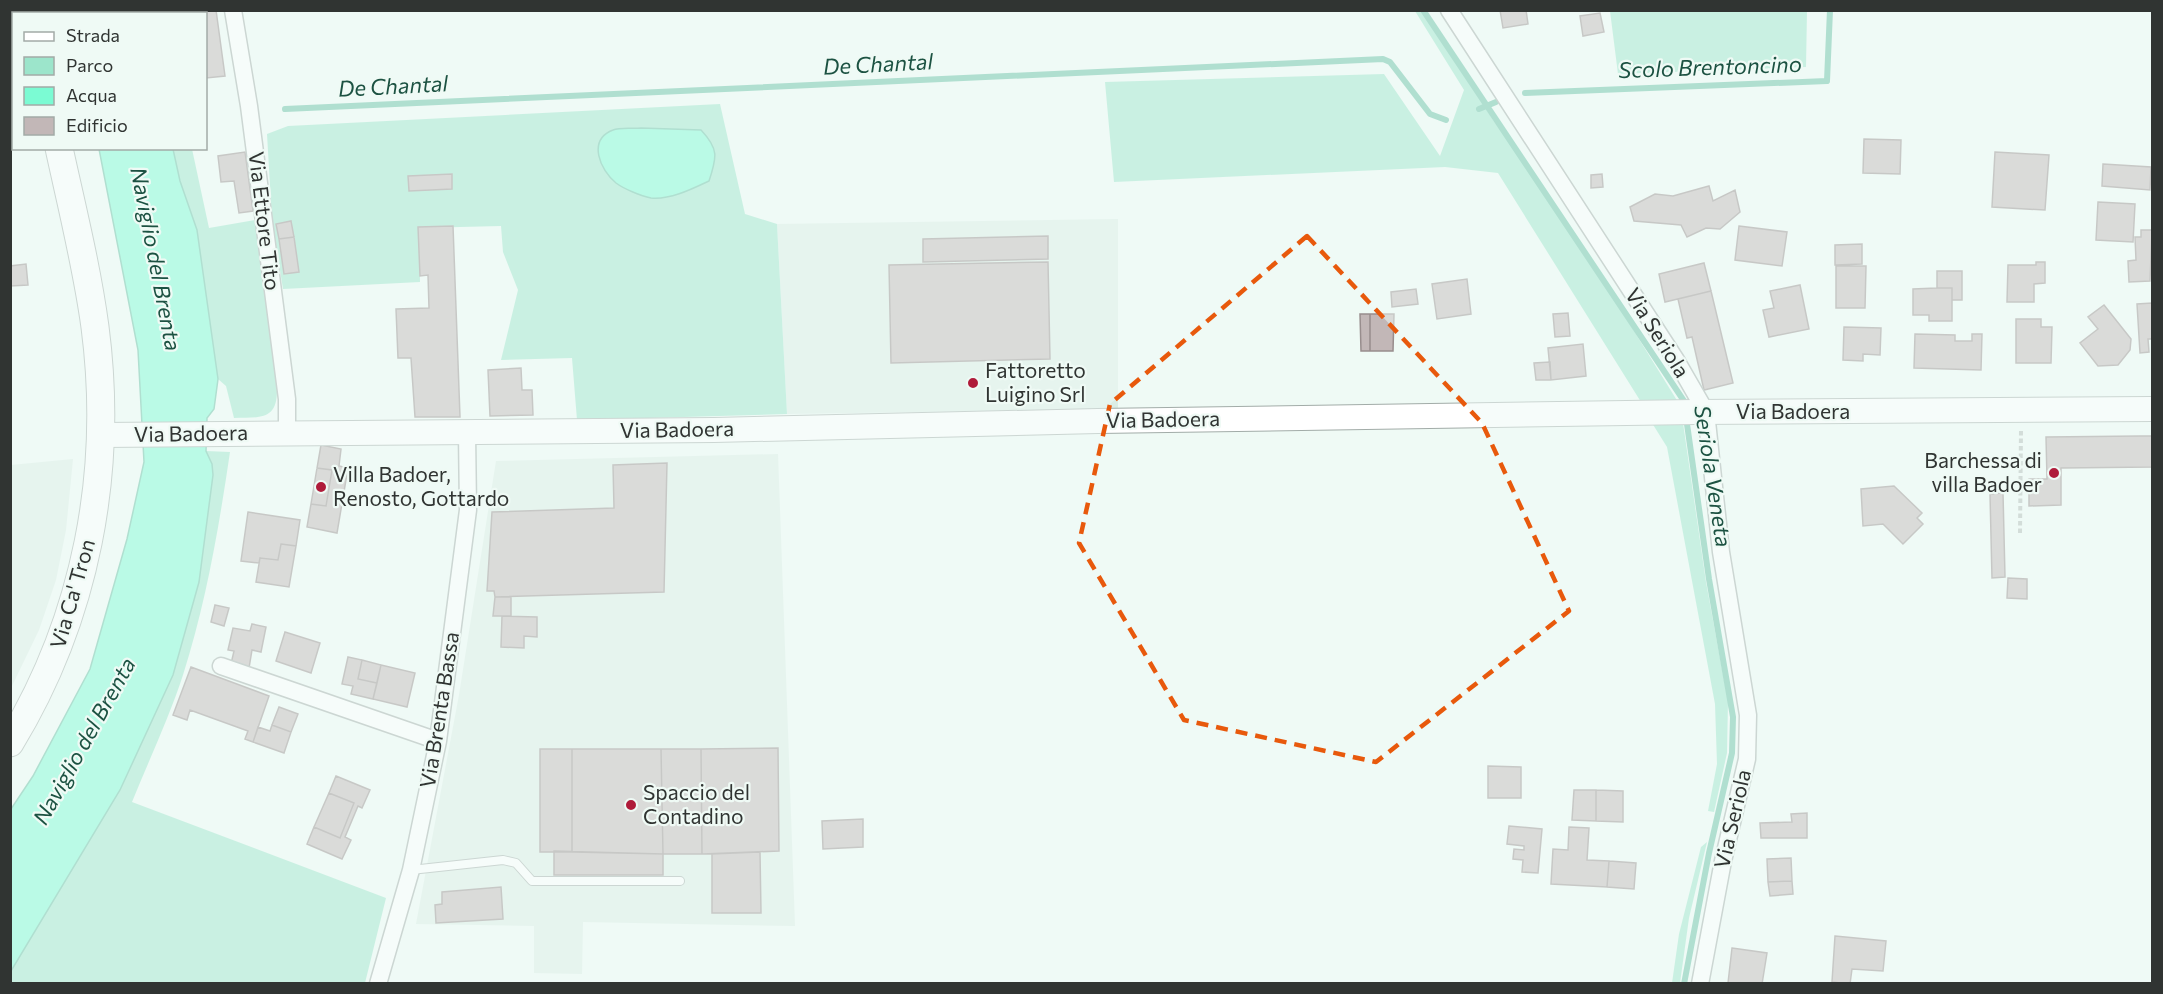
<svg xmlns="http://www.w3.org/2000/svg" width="2163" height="994" font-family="Commissioner,sans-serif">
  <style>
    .built { fill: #dbede5 }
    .green { fill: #9ce5cb }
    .water { fill: #7bfbd3; stroke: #64bfa3; stroke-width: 1.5 }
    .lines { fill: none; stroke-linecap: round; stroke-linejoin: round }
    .stream { stroke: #64bfa3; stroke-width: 6 }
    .building { fill: #c2b7b7; stroke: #988d8d; stroke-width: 1.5 }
    .lane-casing { stroke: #a2aca8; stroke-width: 10 }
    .street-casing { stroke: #a2aca8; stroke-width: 19 }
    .secondary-casing { stroke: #a2aca8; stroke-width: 26 }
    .primary-casing { stroke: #a2aca8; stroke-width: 29 }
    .path { stroke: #b2bab6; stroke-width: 4; stroke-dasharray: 4.5 3; stroke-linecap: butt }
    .lane { stroke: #fff; stroke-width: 8 }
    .street { stroke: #fff; stroke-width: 16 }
    .secondary { stroke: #fff; stroke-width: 24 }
    .primary { stroke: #fff; stroke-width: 27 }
    .marked { fill: none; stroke: #e8590c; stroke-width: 4.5; stroke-dasharray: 12 8; stroke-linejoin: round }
    .poi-dot { fill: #af1b3a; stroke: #effaf5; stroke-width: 2 }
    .labels { text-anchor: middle; stroke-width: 4.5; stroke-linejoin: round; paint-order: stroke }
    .street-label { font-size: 21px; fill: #303432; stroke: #effaf5 }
    .poi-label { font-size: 21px; fill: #303432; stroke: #effaf5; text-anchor: start }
    .water-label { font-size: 22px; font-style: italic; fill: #1c5242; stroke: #effaf5 }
  </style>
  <rect width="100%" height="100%" fill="#effaf5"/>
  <path class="built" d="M 1118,219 L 1118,409 L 787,414 L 777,224 Z
    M 778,454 L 795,926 L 583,922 L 582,974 L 534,973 L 534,926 L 416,924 L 459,695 L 496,461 Z
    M 73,459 L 66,530 L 56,580 L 39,630 L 11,688 L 11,465 Z"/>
  <path class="green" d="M 1415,11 L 1424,11 L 1493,120 L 1567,223 L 1678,402 L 1641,402 L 1498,173 L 1445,167 L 1114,182 L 1105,82 L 1384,74 L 1440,156 L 1464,90 Z
    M 1610,11 L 1807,11 L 1806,67 L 1618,74 Z
    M 720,104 L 745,214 L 777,224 L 787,414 L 577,420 L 572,358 L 501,360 L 518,290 L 503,252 L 501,226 L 419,228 L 420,282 L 283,289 L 272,220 L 267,134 L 288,126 Z
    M 173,149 L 192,149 L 209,228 L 255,220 L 277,387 C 278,421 261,417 234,418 L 226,386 L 218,379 L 197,230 L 180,181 Z
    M 1652,423 L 1683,423 L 1706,582 L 1728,702 L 1727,753 L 1714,812 L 1708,811 L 1717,764 L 1715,704 L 1667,447 Z
    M 206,451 L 230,452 C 219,527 206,603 183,675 C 169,718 149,760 132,802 L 386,898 L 365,983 L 11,984 L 11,971 L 120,790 L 173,675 L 199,582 L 213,475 L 212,464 Z
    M 1707,842 L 1689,918 L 1680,983 L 1672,983 L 1679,934 L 1701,847 Z"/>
  <path class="water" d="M 641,128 L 701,130 C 719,149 717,157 709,181 C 692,189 670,200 651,198 C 641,196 624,189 616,183 C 600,170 587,140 613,130 C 620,127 633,129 641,128 Z
    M 99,149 L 173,149 L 180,181 L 197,230 L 218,379 L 214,409 L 207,418 L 206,451 L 212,464 L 213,475 L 199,582 L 173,675 L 120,790 L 11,971 L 11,809 L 33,776 L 90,669 L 127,539 L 144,462 L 138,350 Z"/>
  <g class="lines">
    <path class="stream" d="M 1423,10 L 1684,401 L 1685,407
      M 1525,93 L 1827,81 L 1830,10
      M 285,109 L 1383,59 L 1390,62 L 1430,114 L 1446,120
      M 1479,109 L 1496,102
      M 1684,984 L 1709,853 L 1732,753 L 1733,717 L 1709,579 L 1686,417"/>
  </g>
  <path class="building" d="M 188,10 L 216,10 L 225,76 L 206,78 L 206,14 L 189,14 Z
    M 1500,10 L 1526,10 L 1528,24 L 1503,28 Z
    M 1600,13 L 1604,32 L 1583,36 L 1580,16 Z
    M 1864,139 L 1901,140 L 1900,174 L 1863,173 Z
    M 245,152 L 253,211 L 239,213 L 234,181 L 221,182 L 218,156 Z
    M 1995,152 L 2049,155 L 2045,210 L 1992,207 Z
    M 2103,164 L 2151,167 L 2150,190 L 2102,186 Z
    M 452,174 L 452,189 L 409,191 L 408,176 Z
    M 1602,174 L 1603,187 L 1591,188 L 1591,175 Z
    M 1709,186 L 1713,201 L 1735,190 L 1740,212 L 1720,229 L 1706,228 L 1687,237 L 1681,225 L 1634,221 L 1630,207 L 1655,194 L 1673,196 Z
    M 2098,202 L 2135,204 L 2133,242 L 2096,240 Z
    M 291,221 L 294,237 L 279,239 L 276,224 Z
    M 453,226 L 460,417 L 415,417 L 411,358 L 398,358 L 396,309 L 429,308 L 428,275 L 420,276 L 418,227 Z
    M 1739,226 L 1787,232 L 1782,266 L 1735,260 Z
    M 2141,230 L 2152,230 L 2150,281 L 2129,282 L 2128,261 L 2136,260 L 2135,237 L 2141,237 Z
    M 1048,236 L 1048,259 L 923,262 L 923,239 Z
    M 294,237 L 299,272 L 284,274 L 279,239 Z
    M 1862,244 L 1862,264 L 1835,265 L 1835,245 Z
    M 1048,262 L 1050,359 L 891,363 L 889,265 Z
    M 2036,262 L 2045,262 L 2045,283 L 2034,284 L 2034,302 L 2007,302 L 2008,265 L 2036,265 Z
    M 1704,263 L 1711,291 L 1665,302 L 1659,274 Z
    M 26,264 L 28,285 L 10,286 L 10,266 Z
    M 1836,266 L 1866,266 L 1865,308 L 1836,308 Z
    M 1937,271 L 1962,271 L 1962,300 L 1952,300 L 1952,288 L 1937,288 Z
    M 1467,279 L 1471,314 L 1437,319 L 1432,284 Z
    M 1800,285 L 1809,329 L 1769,337 L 1763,310 L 1774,308 L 1770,291 Z
    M 1937,288 L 1952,288 L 1952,321 L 1929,321 L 1929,315 L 1913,315 L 1913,289 Z
    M 1416,289 L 1418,304 L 1392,307 L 1391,292 Z
    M 1711,291 L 1733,383 L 1704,390 L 1692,337 L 1687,338 L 1678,299 Z
    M 2152,303 L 2152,339 L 2148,339 L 2149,352 L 2140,353 L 2137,304 Z
    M 2104,305 L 2131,339 L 2130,350 L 2118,365 L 2098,366 L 2080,343 L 2098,329 L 2088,317 Z
    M 1568,313 L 1570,336 L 1555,337 L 1553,314 Z
    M 1360,314 L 1370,314 L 1370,351 L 1361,351 Z
    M 1370,314 L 1394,314 L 1393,351 L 1370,351 Z
    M 2016,319 L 2041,319 L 2041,327 L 2052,327 L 2051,363 L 2016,363 Z
    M 1844,327 L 1881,328 L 1880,355 L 1863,354 L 1863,361 L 1843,360 Z
    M 1915,334 L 1955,335 L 1955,341 L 1972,341 L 1972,334 L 1982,334 L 1981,370 L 1914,368 Z
    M 1583,344 L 1586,376 L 1551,380 L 1548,348 Z
    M 1550,362 L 1551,380 L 1536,380 L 1534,363 Z
    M 521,368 L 522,390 L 532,390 L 533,415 L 490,416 L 488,370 Z
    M 2140,436 L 2152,436 L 2152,467 L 2061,468 L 2061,505 L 2029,506 L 2029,479 L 2047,479 L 2046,437 Z
    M 321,445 L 341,449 L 339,466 L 348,468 L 337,533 L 307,527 L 311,504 L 326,506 L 332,470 L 317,468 Z
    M 667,463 L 664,592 L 495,597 L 494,591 L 487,591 L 492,512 L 614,508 L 613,465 Z
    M 317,468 L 332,470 L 326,506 L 311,504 Z
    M 1894,486 L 1922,513 L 1917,518 L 1923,524 L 1903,544 L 1883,524 L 1863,526 L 1861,489 Z
    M 2003,493 L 2005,577 L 1992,578 L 1990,494 Z
    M 248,512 L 300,520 L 296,546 L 281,544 L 278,560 L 260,558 L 259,563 L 241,561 Z
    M 281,544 L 296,546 L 289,587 L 256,582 L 260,558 L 278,560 Z
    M 2008,578 L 2027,579 L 2027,599 L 2007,598 Z
    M 495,597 L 511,597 L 511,616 L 493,616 Z
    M 215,605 L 229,608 L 224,626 L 211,622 Z
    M 502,616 L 537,617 L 537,637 L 524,636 L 524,648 L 501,647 Z
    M 252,624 L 266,627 L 261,652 L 252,650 L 249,668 L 231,664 L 234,651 L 228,650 L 233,628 L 250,631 Z
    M 285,632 L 320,643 L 311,673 L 276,661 Z
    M 348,657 L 362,660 L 358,679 L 377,683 L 373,699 L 351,694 L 353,686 L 342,684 Z
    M 362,660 L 381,665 L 377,683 L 358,679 Z
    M 381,665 L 415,673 L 407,707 L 373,699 Z
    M 191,667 L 269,696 L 253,742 L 245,739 L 248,731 L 190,710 L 187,720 L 173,715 Z
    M 279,707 L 298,714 L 291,732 L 272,725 Z
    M 272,725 L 291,732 L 284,753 L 253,742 L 258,727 L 270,731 Z
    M 778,748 L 779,851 L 702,854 L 701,749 Z
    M 540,749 L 572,749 L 572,852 L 540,852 Z
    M 572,749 L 661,749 L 663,854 L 572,852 Z
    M 661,749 L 701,749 L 702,854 L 663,854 Z
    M 1488,766 L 1521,767 L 1521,798 L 1488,798 Z
    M 336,776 L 370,790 L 362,808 L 358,806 L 345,837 L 351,840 L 342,859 L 307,844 L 314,827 L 340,838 L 354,803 L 329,793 Z
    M 1574,790 L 1596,790 L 1596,821 L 1572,820 Z
    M 1596,790 L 1623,791 L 1623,822 L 1596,821 Z
    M 329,793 L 354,803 L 340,838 L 314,827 Z
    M 1807,813 L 1807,838 L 1761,838 L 1760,823 L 1792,822 L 1791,814 Z
    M 863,819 L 863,847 L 823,849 L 822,821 Z
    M 1509,826 L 1542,829 L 1538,873 L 1522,872 L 1523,860 L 1513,859 L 1514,849 L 1524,850 L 1524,846 L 1507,844 Z
    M 1569,827 L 1589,828 L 1587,860 L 1609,861 L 1607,887 L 1551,884 L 1553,849 L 1568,850 Z
    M 554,851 L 663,854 L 663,875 L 554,875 Z
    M 760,852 L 761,913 L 712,913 L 712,854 Z
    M 1791,858 L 1792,881 L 1768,882 L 1767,859 Z
    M 1609,861 L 1636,863 L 1634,889 L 1607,887 Z
    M 1792,881 L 1793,894 L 1770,896 L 1768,882 Z
    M 501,887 L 503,919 L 436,923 L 435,905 L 442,904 L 442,892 Z
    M 1835,936 L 1886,941 L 1883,971 L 1852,969 L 1850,984 L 1832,982 Z
    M 1732,948 L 1767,953 L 1762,984 L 1728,983 Z"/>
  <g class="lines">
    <defs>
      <path id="lane" d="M 411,870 L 503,860 L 516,863 L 532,881 L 680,881"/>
      <path id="street" d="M 233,10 L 249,106 L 287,399 L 287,433
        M 1449,10 L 1676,360 L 1706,412 L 1721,552 L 1748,715 L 1747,759 L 1723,861 L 1700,984
        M 221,666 L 438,741
        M 378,984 L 411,870 L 438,741 L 468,510 L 467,432"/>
      <path id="secondary" d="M 101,435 L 714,430 L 1098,421 L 1695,412 L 2152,409"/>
      <path id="primary" d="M 29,10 L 29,14
        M 10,743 C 86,618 114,472 95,327 C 87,267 72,208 59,148"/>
    </defs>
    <use href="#lane" class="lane-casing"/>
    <use href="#street" class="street-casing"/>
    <use href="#secondary" class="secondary-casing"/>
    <use href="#primary" class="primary-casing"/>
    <path class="path" d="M 2020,533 L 2021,431"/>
    <use href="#lane" class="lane"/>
    <use href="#street" class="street"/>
    <use href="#secondary" class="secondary"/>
    <use href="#primary" class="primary"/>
  </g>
  <path d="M0 0H2163V994H0ZM 1307,236 L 1482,423 L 1569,611 L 1376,762 L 1184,720 L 1079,543 L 1110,404 Z" fill="#effaf5" fill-opacity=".55" fill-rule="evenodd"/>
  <path class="marked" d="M 1307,236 L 1482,423 L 1569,611 L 1376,762 L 1184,720 L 1079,543 L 1110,404 Z"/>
  <g class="poi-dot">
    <circle cx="973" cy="383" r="6"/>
    <circle cx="2054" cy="473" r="6"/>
    <circle cx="321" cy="487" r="6"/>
    <circle cx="631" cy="805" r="6"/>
  </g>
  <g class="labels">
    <g class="street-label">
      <text transform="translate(264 221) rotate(83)" y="7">Via Ettore Tito</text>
      <text transform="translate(1657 333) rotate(58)" y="7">Via Seriola</text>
      <text x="1793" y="419">Via Badoera</text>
      <text transform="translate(1163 420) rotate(-1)" y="7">Via Badoera</text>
      <text transform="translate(677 430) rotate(-1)" y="7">Via Badoera</text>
      <text transform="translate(191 434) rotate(-1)" y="7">Via Badoera</text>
      <text transform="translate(73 594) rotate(-74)" y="7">Via Ca' Tron</text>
      <text transform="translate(440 710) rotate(-81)" y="7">Via Brenta Bassa</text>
      <text transform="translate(1733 819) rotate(-77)" y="7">Via Seriola</text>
    </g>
    <g class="poi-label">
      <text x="985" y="378">Fattoretto<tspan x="985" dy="24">Luigino Srl</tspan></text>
      <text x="2042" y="468" text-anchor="end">Barchessa di<tspan x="2042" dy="24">villa Badoer</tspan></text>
      <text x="333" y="482">Villa Badoer,<tspan x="333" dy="24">Renosto, Gottardo</tspan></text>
      <text x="643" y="800">Spaccio del<tspan x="643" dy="24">Contadino</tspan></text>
    </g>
    <g class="water-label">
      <text transform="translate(878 64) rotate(-3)" y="8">De Chantal</text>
      <text transform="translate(1710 67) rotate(-2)" y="8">Scolo Brentoncino</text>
      <text transform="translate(393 86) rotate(-3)" y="8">De Chantal</text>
      <text transform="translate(156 259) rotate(79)" y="8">Naviglio del Brenta</text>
      <text transform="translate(1713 476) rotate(81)" y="8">Seriola Veneta</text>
      <text transform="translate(84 741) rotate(-61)" y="8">Naviglio del Brenta</text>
    </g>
  </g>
  <rect width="2163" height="994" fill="none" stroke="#303432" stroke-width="24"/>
  <rect x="12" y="12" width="195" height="138" fill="#effaf5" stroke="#a3aba7" stroke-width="1.5"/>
  <rect x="24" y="32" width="30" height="9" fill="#ffffff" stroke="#a3aba7" stroke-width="1.5"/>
  <text x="66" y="42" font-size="18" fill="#303432">Strada</text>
  <rect x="24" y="57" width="30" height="18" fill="#9ce5cb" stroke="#a3aba7" stroke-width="1.5"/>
  <text x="66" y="72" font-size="18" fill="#303432">Parco</text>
  <rect x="24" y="87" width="30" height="18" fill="#7bfbd3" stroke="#a3aba7" stroke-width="1.5"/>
  <text x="66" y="102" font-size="18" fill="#303432">Acqua</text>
  <rect x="24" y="117" width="30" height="18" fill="#c2b7b7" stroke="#a3aba7" stroke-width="1.5"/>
  <text x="66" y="132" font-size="18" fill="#303432">Edificio</text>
</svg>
